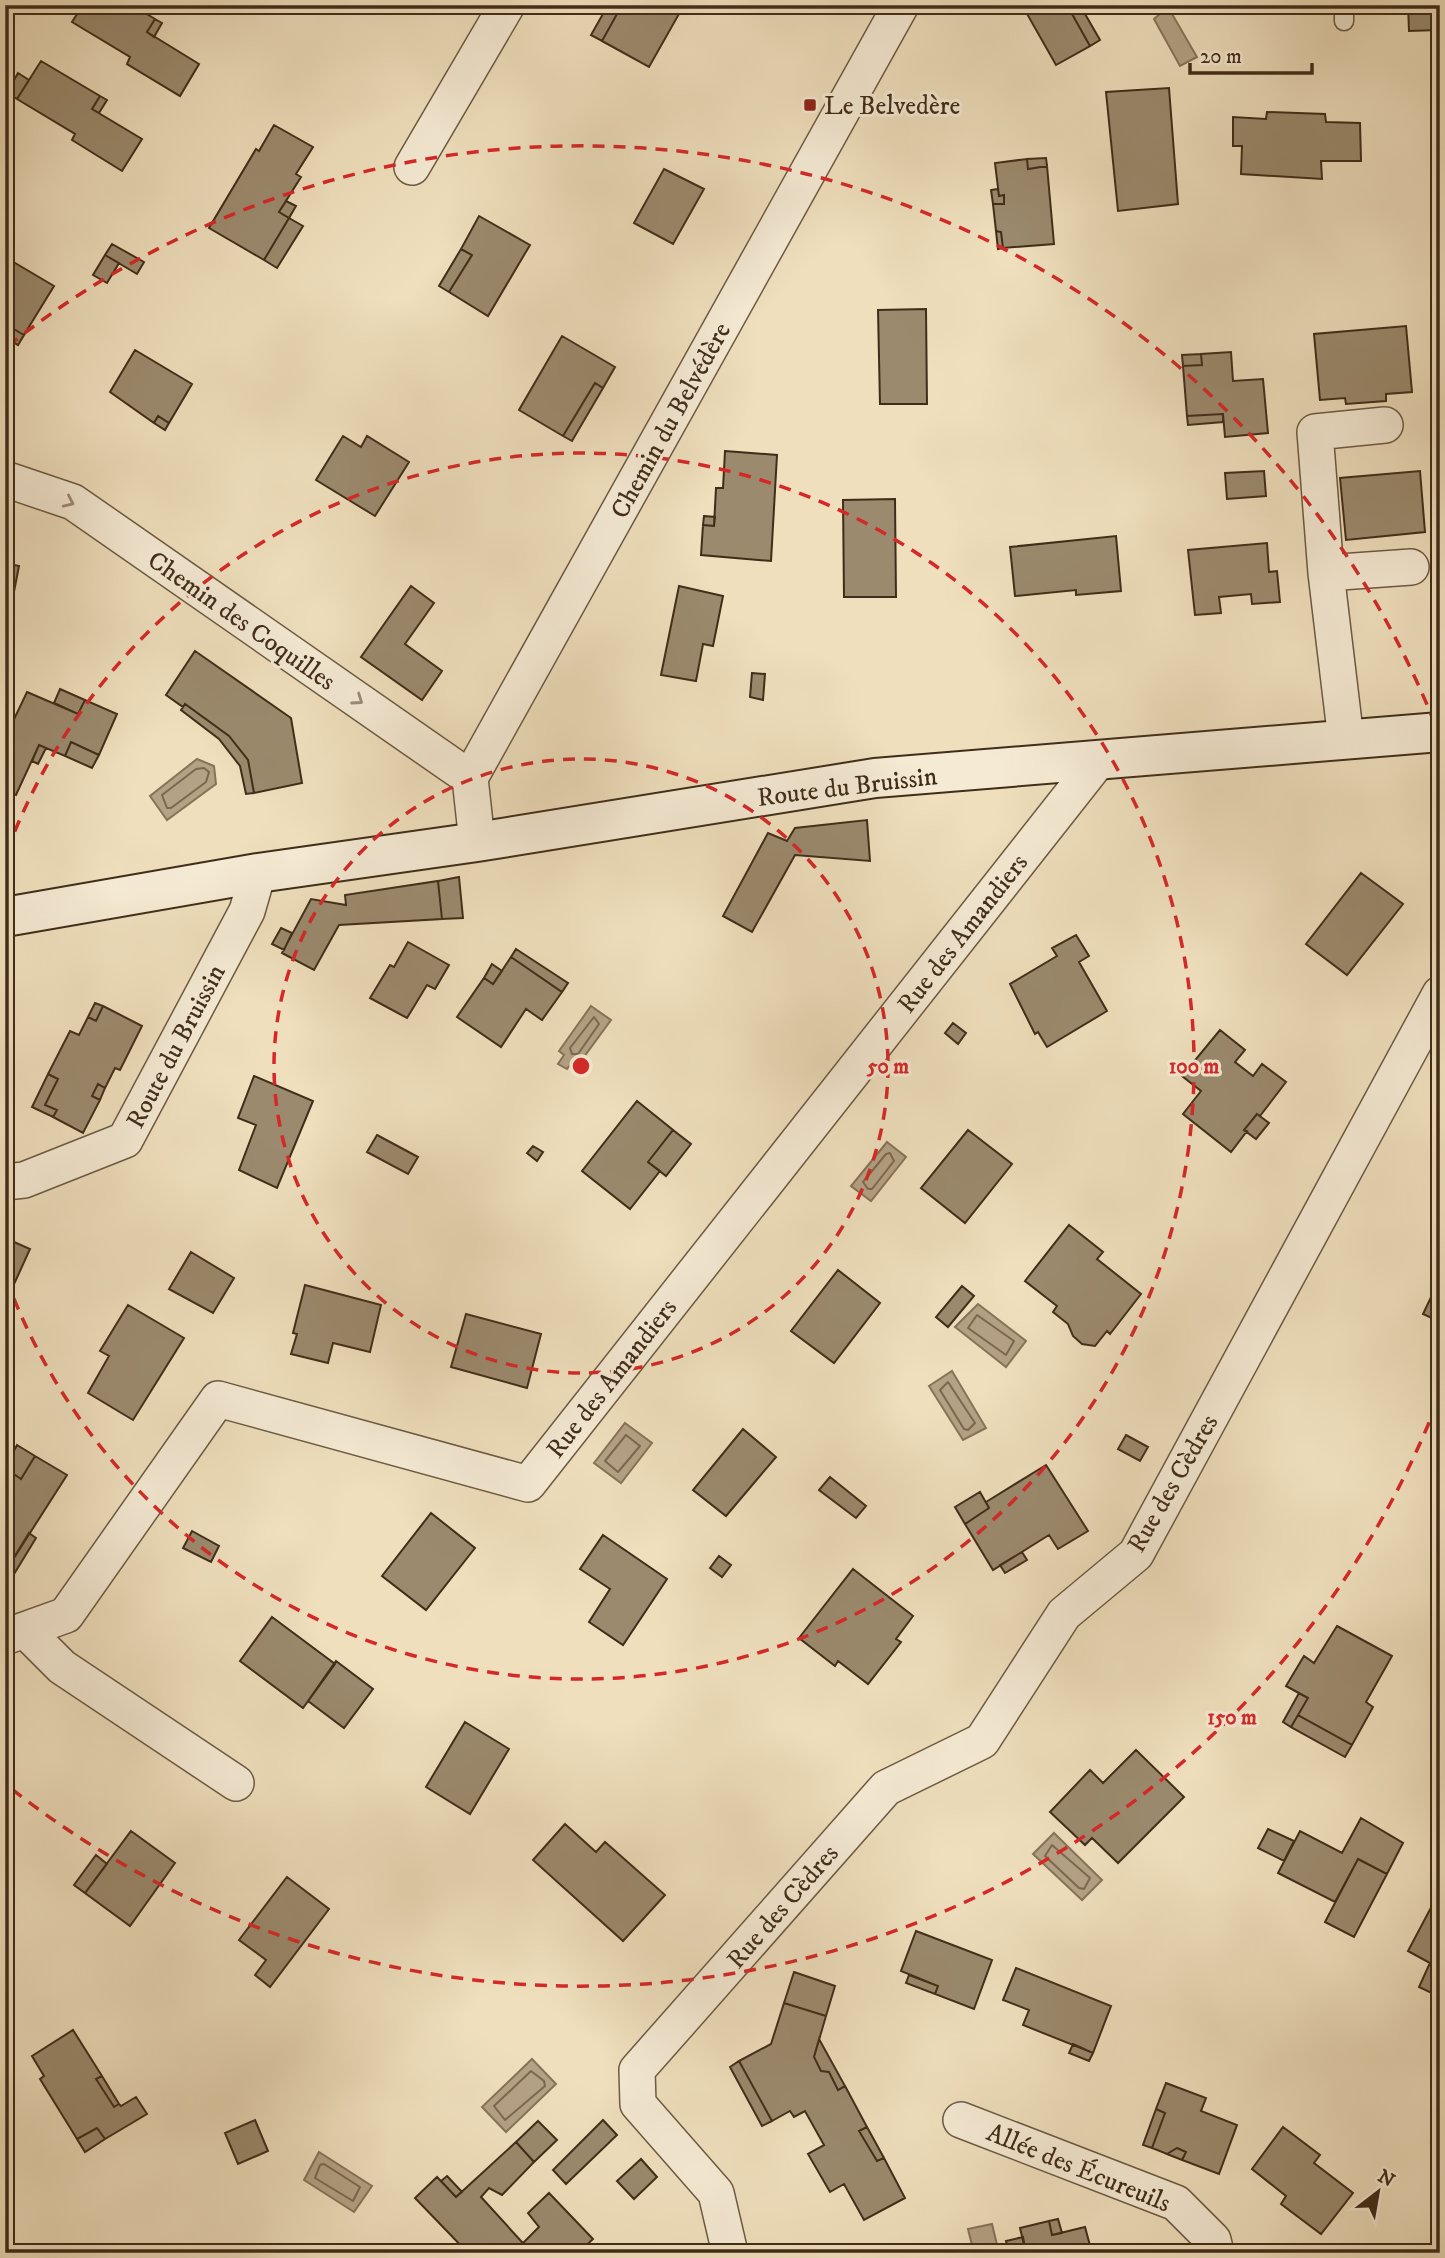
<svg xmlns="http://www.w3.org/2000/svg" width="1445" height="2258" font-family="'IM FELL DW Pica',serif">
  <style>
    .water { fill: #b4a285; stroke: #86735a; stroke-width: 2 }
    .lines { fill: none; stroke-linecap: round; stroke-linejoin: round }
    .shore { stroke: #7a684f; stroke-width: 2 }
    .building { fill: #9b8a6e; stroke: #402d19; stroke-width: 2 }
    .lane-casing { stroke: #6c5a42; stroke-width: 21 }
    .street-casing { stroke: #6c5a42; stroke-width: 38 }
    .secondary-casing { stroke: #402d19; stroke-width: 42 }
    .lane { stroke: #f5ead4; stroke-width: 18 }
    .street { stroke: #f5ead4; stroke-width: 35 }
    .secondary { stroke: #f5ead4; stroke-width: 38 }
    .oneway { stroke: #9a8c76 }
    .ring { fill: none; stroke: #d62828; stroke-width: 3.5; stroke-dasharray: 12 9 }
    .poi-dot { fill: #8f2418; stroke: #f5ead4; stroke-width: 2.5 }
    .labels { text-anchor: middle; stroke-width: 6; stroke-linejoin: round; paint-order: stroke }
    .poi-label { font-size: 26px; fill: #402d19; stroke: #f5ead4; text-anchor: start }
    .street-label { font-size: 26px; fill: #402d19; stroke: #f5ead4 }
    .centre { fill: #d62828; stroke: #f5ead4; stroke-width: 3.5 }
    .ring-label { font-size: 21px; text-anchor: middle; font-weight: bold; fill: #d62828; stroke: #f5ead4; stroke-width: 6; stroke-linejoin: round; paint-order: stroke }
  </style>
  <rect width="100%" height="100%" fill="#efdfbd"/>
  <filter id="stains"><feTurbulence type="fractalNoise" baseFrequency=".00286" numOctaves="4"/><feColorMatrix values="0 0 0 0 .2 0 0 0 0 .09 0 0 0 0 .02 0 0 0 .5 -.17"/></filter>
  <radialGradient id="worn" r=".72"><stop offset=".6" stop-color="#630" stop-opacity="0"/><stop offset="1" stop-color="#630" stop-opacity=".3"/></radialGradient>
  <path class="water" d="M 1168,7 L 1197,57 L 1180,66 L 1154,19 Z
    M 197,759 L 214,766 L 216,784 L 167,820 L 150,796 Z
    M 591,1006 L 611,1020 L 578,1065 L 573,1061 L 567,1069 L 558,1064 L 564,1055 L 559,1051 Z
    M 887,1142 L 906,1157 L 871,1201 L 851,1186 Z
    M 978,1304 L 1026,1341 L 1006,1367 L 955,1327 Z
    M 952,1371 L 986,1428 L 963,1440 L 929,1386 Z
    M 625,1423 L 652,1443 L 621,1483 L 594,1463 Z
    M 1054,1833 L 1102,1880 L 1082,1900 L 1033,1854 Z
    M 532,2059 L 556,2084 L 506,2132 L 482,2107 Z
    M 319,2152 L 372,2186 L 354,2212 L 304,2180 Z
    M 992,2224 L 999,2253 L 974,2253 L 968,2229 Z"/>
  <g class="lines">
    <path class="shore" d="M 204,768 L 209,772 L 206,782 L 171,808 L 167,808 L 162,795 L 196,769 Z
      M 594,1017 L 599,1024 L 578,1054 L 572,1054 L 570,1048 Z
      M 890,1153 L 894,1161 L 872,1189 L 868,1189 L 863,1182 L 886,1154 Z
      M 977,1315 L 1014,1341 L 1006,1355 L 968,1328 Z
      M 948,1382 L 975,1423 L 968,1430 L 964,1429 L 940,1390 Z
      M 626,1435 L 640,1446 L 618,1472 L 605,1461 Z
      M 1052,1845 L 1090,1878 L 1084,1889 L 1079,1888 L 1045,1856 Z
      M 531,2071 L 544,2081 L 545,2086 L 505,2120 L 494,2106 Z
      M 324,2164 L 360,2187 L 353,2201 L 315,2178 L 320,2165 Z"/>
  </g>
  <path class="building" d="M 83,5 L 132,5 L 155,19 L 147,32 L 199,64 L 180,96 L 127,64 L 130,57 L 72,22 Z
    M 608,5 L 622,5 L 602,41 L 591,35 Z
    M 622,5 L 684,5 L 649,67 L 602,41 Z
    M 1022,5 L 1067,5 L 1090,46 L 1056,65 Z
    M 1067,5 L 1084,5 L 1081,7 L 1100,40 L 1090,46 Z
    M 1250,5 L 1286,5 L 1286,14 L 1250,14 Z
    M 1408,5 L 1440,5 L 1440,57 L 1439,30 L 1409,31 Z
    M 155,19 L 162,23 L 154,37 L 147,32 Z
    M 41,61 L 100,96 L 92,109 L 142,139 L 122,171 L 72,140 L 75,134 L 17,99 Z
    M 18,73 L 29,80 L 17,99 L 7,93 Z
    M 1169,88 L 1178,204 L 1118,211 L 1106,92 Z
    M 100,96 L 107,100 L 99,113 L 92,109 Z
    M 1267,112 L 1325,114 L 1326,122 L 1360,123 L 1361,161 L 1321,161 L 1322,179 L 1241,174 L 1242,146 L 1233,146 L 1233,117 L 1266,119 Z
    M 274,125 L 313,147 L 296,174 L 301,177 L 279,212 L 289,218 L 264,260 L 209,228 L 256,149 L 259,151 Z
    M 1046,158 L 1047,166 L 1028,169 L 1027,159 Z
    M 1027,159 L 1028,169 L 1047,166 L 1054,244 L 1003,248 L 1001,232 L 996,231 L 993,204 L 1004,204 L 1004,195 L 999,196 L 995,163 Z
    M 664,169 L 704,189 L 673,244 L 634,223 Z
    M 998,189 L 999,196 L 1004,195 L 1004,204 L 993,204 L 991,190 Z
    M 286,201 L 296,206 L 289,218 L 279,212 Z
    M 479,216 L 530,245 L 488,316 L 449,292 L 472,255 L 461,249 Z
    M 289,218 L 303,226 L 277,268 L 264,260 Z
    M 996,231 L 1001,232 L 1003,248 L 998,249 Z
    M 112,244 L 144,262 L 137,274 L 105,255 Z
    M 461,249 L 472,255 L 449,292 L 439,286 Z
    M 105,255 L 119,263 L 107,283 L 93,275 Z
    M 5,257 L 54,286 L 24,335 L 5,324 Z
    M 926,309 L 927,404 L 880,404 L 878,310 Z
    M 5,324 L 24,335 L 18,345 L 5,337 Z
    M 1406,326 L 1412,392 L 1386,394 L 1386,401 L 1346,404 L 1345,398 L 1320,400 L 1314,334 Z
    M 562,336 L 615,367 L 603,388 L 595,383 L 563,436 L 519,410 Z
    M 135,350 L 192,384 L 169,423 L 158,416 L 154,423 L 110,392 Z
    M 1231,352 L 1233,381 L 1263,379 L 1268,433 L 1225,437 L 1223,414 L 1187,416 L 1183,366 L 1202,365 L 1201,354 Z
    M 1201,354 L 1202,365 L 1183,366 L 1182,355 Z
    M 595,383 L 603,388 L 572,441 L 563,436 Z
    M 1223,414 L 1223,422 L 1188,425 L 1187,416 Z
    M 158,416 L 169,423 L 165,430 L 154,423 Z
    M 343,436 L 361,447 L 367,436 L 409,462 L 375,516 L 316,480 Z
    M 725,451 L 777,455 L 771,561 L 701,555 L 703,525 L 714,526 L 716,488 L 723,488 Z
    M 1264,471 L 1266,496 L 1227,499 L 1225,473 Z
    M 1420,471 L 1425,532 L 1346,540 L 1340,478 Z
    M 895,499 L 896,597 L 844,597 L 843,500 Z
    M 704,516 L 715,517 L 714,526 L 703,525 Z
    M 1116,536 L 1121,591 L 1076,595 L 1076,590 L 1015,596 L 1010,547 Z
    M 1267,543 L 1269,572 L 1277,571 L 1280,602 L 1252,604 L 1251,594 L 1219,597 L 1221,613 L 1195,615 L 1188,550 Z
    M 5,563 L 19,566 L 13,597 L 5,596 Z
    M 411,586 L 434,603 L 405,644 L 442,671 L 422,700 L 361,657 Z
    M 679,586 L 723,596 L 713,646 L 703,644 L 696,681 L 661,675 Z
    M 195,651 L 291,718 L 302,783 L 254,793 L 248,760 L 229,736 L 185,704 L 183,707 L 166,695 Z
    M 752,673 L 765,674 L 763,700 L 750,697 Z
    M 60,689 L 85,700 L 78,714 L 54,703 Z
    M 27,692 L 78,714 L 85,700 L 117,714 L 99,755 L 71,742 L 65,756 L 39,745 L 16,795 L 5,790 L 5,738 Z
    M 185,704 L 229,736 L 248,760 L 254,793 L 246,794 L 240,766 L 219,739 L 181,710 Z
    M 71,742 L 99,755 L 92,768 L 65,756 Z
    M 39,745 L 46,748 L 38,764 L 32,761 Z
    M 867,820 L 870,861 L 795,855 L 752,932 L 723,916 L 768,833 L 787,841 L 795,828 Z
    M 1361,873 L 1403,904 L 1347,975 L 1306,944 Z
    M 459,877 L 463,918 L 442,919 L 438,881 Z
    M 438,881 L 442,919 L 339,925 L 314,970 L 282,953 L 311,899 L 346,905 L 345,895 Z
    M 281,928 L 292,933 L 284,950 L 272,944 Z
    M 1076,935 L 1089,956 L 1079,962 L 1107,1011 L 1047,1047 L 1038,1032 L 1035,1034 L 1010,984 L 1057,956 L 1052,948 Z
    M 408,942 L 449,965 L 435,989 L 427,985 L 407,1018 L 370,998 L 390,965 L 394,967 Z
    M 516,949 L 568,983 L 562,992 L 511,957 Z
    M 511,957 L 562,992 L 542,1020 L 526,1009 L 501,1047 L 457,1017 L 484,978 L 493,984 Z
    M 492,964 L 502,971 L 493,984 L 484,978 Z
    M 95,1003 L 103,1006 L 96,1021 L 88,1017 Z
    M 103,1006 L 142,1026 L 120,1070 L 115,1068 L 105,1088 L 98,1084 L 92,1096 L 100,1100 L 83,1133 L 53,1117 L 57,1110 L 45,1105 L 58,1079 L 48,1074 L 70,1031 L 79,1035 L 88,1017 L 96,1021 Z
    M 953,1023 L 966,1033 L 958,1044 L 945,1033 Z
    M 1220,1030 L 1245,1050 L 1235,1062 L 1253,1076 L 1262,1064 L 1286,1082 L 1260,1116 L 1257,1114 L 1244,1130 L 1247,1131 L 1231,1152 L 1183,1114 L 1201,1091 L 1182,1076 Z
    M 48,1074 L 58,1079 L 45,1105 L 57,1110 L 53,1117 L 32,1107 Z
    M 254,1076 L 313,1101 L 277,1188 L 239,1170 L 256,1125 L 238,1118 Z
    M 98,1084 L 105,1088 L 100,1100 L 92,1096 Z
    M 637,1101 L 673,1130 L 648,1162 L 660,1171 L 630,1209 L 582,1171 Z
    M 1257,1114 L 1269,1123 L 1256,1139 L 1244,1130 Z
    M 673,1130 L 691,1144 L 666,1176 L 648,1162 Z
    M 968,1130 L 1012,1164 L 965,1223 L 921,1188 Z
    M 377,1135 L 418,1157 L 408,1174 L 367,1152 Z
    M 533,1146 L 543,1152 L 537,1161 L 527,1153 Z
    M 1069,1225 L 1103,1252 L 1097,1259 L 1141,1294 L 1110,1334 L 1107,1331 L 1095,1346 L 1082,1344 L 1073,1336 L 1068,1324 L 1053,1312 L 1057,1306 L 1025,1281 Z
    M 5,1238 L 30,1249 L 5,1304 Z
    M 191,1252 L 234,1278 L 213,1313 L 169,1289 Z
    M 838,1270 L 880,1303 L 834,1363 L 791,1331 Z
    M 305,1285 L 381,1305 L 370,1352 L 333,1343 L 328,1363 L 291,1354 L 297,1334 L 293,1333 Z
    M 962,1286 L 974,1296 L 948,1327 L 936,1317 Z
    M 1440,1289 L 1440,1322 L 1423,1314 L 1433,1293 L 1436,1295 Z
    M 128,1305 L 184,1338 L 133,1420 L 88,1393 L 109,1356 L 100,1351 Z
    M 466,1314 L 541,1334 L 527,1388 L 451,1367 Z
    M 743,1429 L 776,1457 L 726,1516 L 693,1490 Z
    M 1126,1435 L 1148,1447 L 1140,1461 L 1118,1449 Z
    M 17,1445 L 35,1456 L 21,1479 L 5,1468 Z
    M 35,1456 L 67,1475 L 5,1572 L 5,1468 L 21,1479 Z
    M 1046,1465 L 1088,1531 L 1058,1549 L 1049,1535 L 993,1570 L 965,1524 L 989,1508 L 986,1502 Z
    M 830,1477 L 866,1506 L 856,1518 L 819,1490 Z
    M 980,1492 L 989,1508 L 965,1524 L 955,1507 Z
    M 431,1513 L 475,1548 L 426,1610 L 382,1576 Z
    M 192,1531 L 219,1546 L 211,1562 L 183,1548 Z
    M 29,1533 L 36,1538 L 11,1579 L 5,1572 Z
    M 603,1535 L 667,1579 L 623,1645 L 589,1622 L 610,1589 L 580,1569 Z
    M 1022,1552 L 1027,1560 L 1005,1573 L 1000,1565 Z
    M 719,1556 L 731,1565 L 722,1577 L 710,1568 Z
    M 853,1569 L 913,1616 L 896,1639 L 901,1642 L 868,1684 L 838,1661 L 835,1666 L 799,1638 Z
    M 272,1617 L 335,1664 L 303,1708 L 240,1661 Z
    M 1337,1626 L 1392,1656 L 1366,1702 L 1373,1707 L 1352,1745 L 1298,1715 L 1308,1698 L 1286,1686 L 1304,1656 L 1314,1663 Z
    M 336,1661 L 373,1689 L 344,1728 L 308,1701 Z
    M 1299,1693 L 1308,1698 L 1291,1727 L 1283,1722 Z
    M 1298,1715 L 1352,1745 L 1345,1757 L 1291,1727 Z
    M 465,1722 L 509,1749 L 470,1814 L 426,1787 Z
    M 1136,1750 L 1184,1797 L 1118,1863 L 1092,1838 L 1085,1845 L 1050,1812 L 1090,1770 L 1103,1783 Z
    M 1361,1818 L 1403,1843 L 1387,1874 L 1358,1859 L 1335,1902 L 1278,1873 L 1300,1831 L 1342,1853 Z
    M 565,1824 L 596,1852 L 605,1842 L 665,1895 L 623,1941 L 533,1860 Z
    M 1268,1829 L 1294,1841 L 1284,1861 L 1258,1848 Z
    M 131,1831 L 175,1863 L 130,1926 L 85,1893 Z
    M 96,1855 L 107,1864 L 85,1893 L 74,1885 Z
    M 1358,1859 L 1387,1874 L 1354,1937 L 1325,1922 Z
    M 287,1877 L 329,1909 L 270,1987 L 255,1975 L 266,1960 L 239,1940 Z
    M 1435,1900 L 1440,1902 L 1440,1997 L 1419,1987 L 1430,1963 L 1408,1951 Z
    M 916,1931 L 992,1960 L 974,2009 L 935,1994 L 938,1986 L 901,1971 Z
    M 1016,1968 L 1111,2006 L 1093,2053 L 1023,2025 L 1029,2010 L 1003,2000 Z
    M 794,1972 L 835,1986 L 826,2016 L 784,2003 Z
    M 909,1975 L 938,1986 L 935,1994 L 906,1983 Z
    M 784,2003 L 826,2016 L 814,2057 L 821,2071 L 829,2072 L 838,2090 L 845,2086 L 867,2127 L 859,2131 L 877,2161 L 884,2158 L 905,2198 L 864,2220 L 844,2184 L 830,2192 L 808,2154 L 824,2145 L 805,2111 L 794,2117 L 790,2111 L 772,2121 L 739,2061 L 771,2044 Z
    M 73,2030 L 102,2076 L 96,2079 L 114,2107 L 119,2104 L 121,2106 L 136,2097 L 147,2114 L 105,2139 L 97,2128 L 77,2139 L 40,2079 L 44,2076 L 32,2056 Z
    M 819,2039 L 845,2086 L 838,2090 L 829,2072 L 821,2071 L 814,2057 Z
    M 1073,2044 L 1093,2053 L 1089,2061 L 1069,2053 Z
    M 739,2061 L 772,2121 L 762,2126 L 730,2067 Z
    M 102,2076 L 119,2104 L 114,2107 L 96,2079 Z
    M 1166,2083 L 1206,2098 L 1201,2111 L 1237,2125 L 1219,2174 L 1182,2160 L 1186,2152 L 1177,2148 L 1167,2154 L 1152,2148 L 1165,2113 L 1156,2109 Z
    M 1156,2109 L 1165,2113 L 1152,2148 L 1143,2145 Z
    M 255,2120 L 268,2151 L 238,2164 L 225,2133 Z
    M 603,2120 L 617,2135 L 566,2184 L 553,2170 Z
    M 1440,2120 L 1440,2146 L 1431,2142 Z
    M 538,2121 L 557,2140 L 534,2162 L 516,2142 Z
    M 867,2127 L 884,2158 L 877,2161 L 859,2131 Z
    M 1283,2127 L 1320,2155 L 1314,2163 L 1353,2193 L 1321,2234 L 1281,2204 L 1286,2196 L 1252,2169 Z
    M 97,2128 L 105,2139 L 85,2152 L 77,2139 Z
    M 516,2142 L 534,2162 L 502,2195 L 489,2188 L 481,2197 L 532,2253 L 468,2253 L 415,2198 L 437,2177 L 456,2197 Z
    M 1177,2148 L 1186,2152 L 1182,2160 L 1167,2154 Z
    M 641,2159 L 657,2177 L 634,2199 L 617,2181 Z
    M 447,2176 L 462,2192 L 456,2197 L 441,2181 Z
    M 549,2193 L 593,2239 L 578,2253 L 532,2253 L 523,2243 L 539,2227 L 528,2213 Z
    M 1058,2219 L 1062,2233 L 1052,2235 L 1049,2221 Z
    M 1049,2221 L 1052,2235 L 1085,2227 L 1092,2253 L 1026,2253 L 1020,2228 Z
    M 1023,2237 L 1026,2253 L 1009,2253 L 1006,2241 Z"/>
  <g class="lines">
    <defs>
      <path id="lane" d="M 1344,21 L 1344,5"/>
      <path id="street" d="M 412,167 L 507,5
        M 5,479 L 73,502 L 470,778
        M 1326,573 L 1315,432 L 1385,425
        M 1346,740 L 1326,573 L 1411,567
        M 477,842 L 470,778 L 901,5
        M 5,1182 L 24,1180 L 125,1140 L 247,911 L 258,873
        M 25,1630 L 62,1667 L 236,1783
        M 5,1637 L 66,1615 L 218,1399 L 528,1484 L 1098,761
        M 961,2120 L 1176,2203 L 1213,2240 L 1216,2253
        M 730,2253 L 716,2193 L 638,2104 L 637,2070 L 886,1788 L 982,1741 L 1064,1614 L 1136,1554 L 1440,994"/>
      <path id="secondary" d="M 5,917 L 258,873 L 477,842 L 875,778 L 1440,732"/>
    </defs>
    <use href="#lane" class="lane-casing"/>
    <use href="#street" class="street-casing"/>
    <use href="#secondary" class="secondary-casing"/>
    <use href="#lane" class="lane"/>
    <use href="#street" class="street"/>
    <use href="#secondary" class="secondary"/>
  </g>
  <defs><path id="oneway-chevron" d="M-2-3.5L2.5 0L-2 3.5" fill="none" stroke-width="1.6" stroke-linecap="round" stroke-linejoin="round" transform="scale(1.75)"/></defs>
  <g class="oneway">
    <use href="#oneway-chevron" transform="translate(69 502) rotate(25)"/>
    <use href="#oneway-chevron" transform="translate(358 700) rotate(35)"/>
  </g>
  <g class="ring">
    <circle cx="581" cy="1066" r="307"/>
    <path d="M7 851A613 613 0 1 1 7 1281"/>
    <path d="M1437 1403A920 920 0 0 1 8 1786M8 346A920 920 0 0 1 1437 729"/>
  </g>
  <rect class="poi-dot" x="803" y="98" width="14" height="14" rx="3.5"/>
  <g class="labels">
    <g class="poi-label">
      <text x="824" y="114">Le Belvedère</text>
    </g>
    <g class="street-label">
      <text transform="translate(670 420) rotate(-61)" y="9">Chemin du Belvédère</text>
      <text transform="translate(242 620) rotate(35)" y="9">Chemin des Coquilles</text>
      <text transform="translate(847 786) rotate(-7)" y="9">Route du Bruissin</text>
      <text transform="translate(962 933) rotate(-52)" y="9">Rue des Amandiers</text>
      <text transform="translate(175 1046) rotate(-62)" y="9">Route du Bruissin</text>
      <text transform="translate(611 1378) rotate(-52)" y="9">Rue des Amandiers</text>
      <text transform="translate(1172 1483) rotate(-60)" y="9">Rue des Cèdres</text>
      <text transform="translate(782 1906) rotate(-49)" y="9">Rue des Cèdres</text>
      <text transform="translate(1079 2167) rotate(22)" y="9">Allée des Écureuils</text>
    </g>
  </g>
  <circle cx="581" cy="1066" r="10" class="centre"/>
  <g class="ring-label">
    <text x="888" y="1073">50 m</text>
    <text x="1194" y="1073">100 m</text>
    <text x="1232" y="1724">150 m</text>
  </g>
  <rect width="1445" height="2258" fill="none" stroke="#efdfbd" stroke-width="28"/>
  <rect x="7" y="7" width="1431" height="2244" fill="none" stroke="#402d19" stroke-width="3.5"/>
  <rect x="14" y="14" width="1417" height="2230" fill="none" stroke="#402d19" stroke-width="2"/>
  <g transform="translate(1378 2192) rotate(31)" stroke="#f5ead4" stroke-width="5" paint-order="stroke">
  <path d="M0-5L12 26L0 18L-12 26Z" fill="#402d19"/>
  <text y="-10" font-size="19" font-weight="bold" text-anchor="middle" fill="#402d19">N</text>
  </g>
  <path d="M1190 63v10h122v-10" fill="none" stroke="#402d19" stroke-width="3.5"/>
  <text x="1200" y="63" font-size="21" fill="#402d19" stroke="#f5ead4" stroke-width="5" paint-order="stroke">20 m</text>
  <rect width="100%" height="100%" filter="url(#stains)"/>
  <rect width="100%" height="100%" fill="url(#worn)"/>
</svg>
